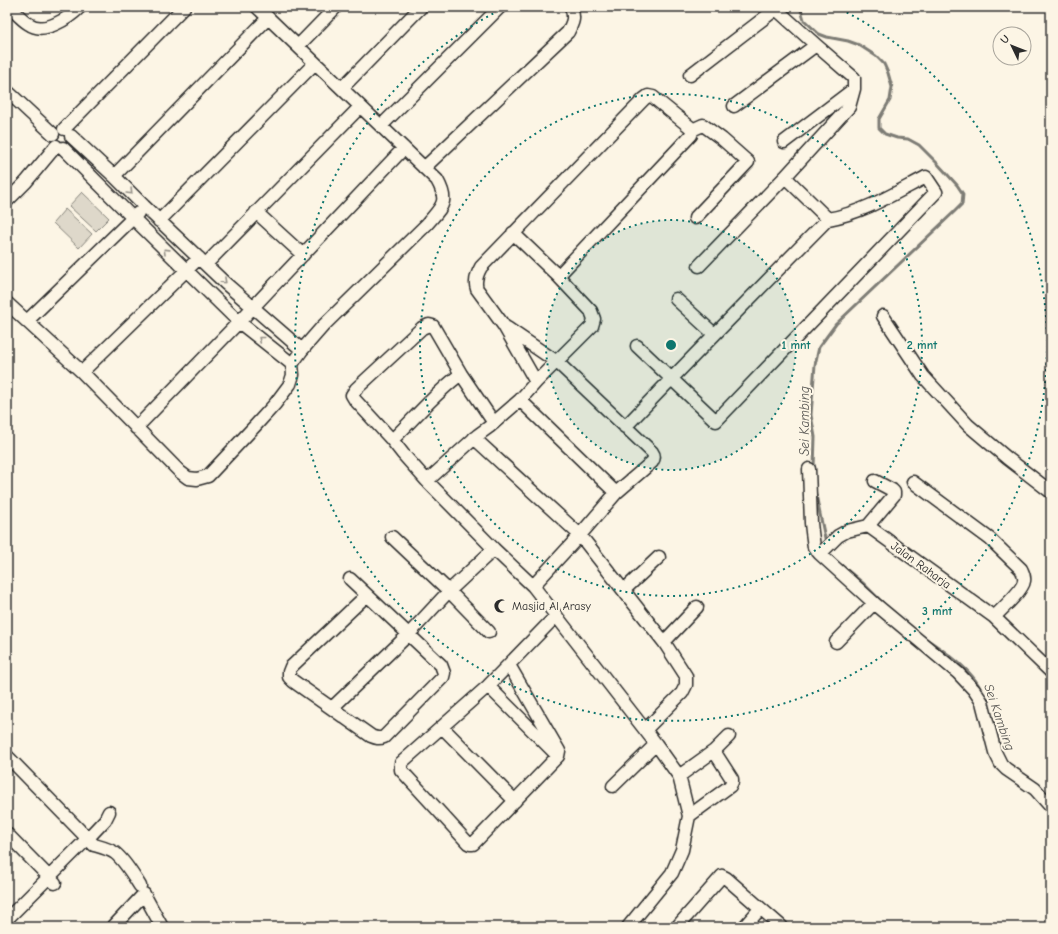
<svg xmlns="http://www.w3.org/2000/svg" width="1058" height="934" font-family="'Comic Neue',sans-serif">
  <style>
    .green { fill: #ded8ca; stroke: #84827a }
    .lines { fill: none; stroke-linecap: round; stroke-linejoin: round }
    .stream { stroke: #7d7b74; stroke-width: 3 }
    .minor-casing { stroke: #2b2b2b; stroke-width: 15 }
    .minor { stroke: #fcf5e5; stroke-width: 12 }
    .oneway { stroke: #949088 }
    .ring { fill: none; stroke: #0f766e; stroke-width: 2; stroke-dasharray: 2 4 }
    .labels { text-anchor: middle; stroke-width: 4; stroke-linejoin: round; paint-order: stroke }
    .street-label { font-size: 12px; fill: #2b2b2b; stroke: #fcf5e5 }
    .poi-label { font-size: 12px; fill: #2b2b2b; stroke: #fcf5e5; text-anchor: start }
    .water-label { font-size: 13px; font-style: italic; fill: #545350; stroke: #fcf5e5 }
    .centre { fill: #0f766e; stroke: #fcf5e5; stroke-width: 2 }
    .ring-label { font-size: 12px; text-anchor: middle; font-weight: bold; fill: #0f766e; stroke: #fcf5e5; stroke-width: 4; stroke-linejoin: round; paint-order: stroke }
  </style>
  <rect width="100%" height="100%" fill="#fcf5e5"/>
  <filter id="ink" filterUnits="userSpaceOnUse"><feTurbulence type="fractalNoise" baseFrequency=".025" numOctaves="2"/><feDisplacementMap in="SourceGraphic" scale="8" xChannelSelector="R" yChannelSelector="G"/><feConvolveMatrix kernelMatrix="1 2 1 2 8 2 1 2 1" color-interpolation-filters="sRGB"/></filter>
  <g filter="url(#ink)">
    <path class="green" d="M 82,192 L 109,218 L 96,231 L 69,206 Z
      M 65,209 L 92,234 L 79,248 L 53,223 Z"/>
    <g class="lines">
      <path class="stream" d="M 803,7 L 801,10 L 804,20 L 819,34 L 827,37 L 848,41 L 859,45 L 876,56 L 884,64 L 888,73 L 892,87 L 890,100 L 879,119 L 879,128 L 885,134 L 897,138 L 908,139 L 919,145 L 937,163 L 957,185 L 963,194 L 962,204 L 954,212 L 836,324 L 819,347 L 815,365 L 813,389 L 811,415 L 815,437 L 814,468
        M 815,490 L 826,543
        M 841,565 L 864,584 L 883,603
        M 922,636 C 940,648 975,671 981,691"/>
      <defs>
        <path id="minor" d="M 10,7 C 16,13 22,20 29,24 C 44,35 69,18 80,7
          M 298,46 L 336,7
          M 690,75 L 776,9 L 816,45 L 854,78 L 854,89 L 849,107 L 785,177 L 699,266
          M 342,88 L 421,7
          M 7,91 L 53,134
          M 734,106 L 816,45
          M 381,126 L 500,7
          M 64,129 L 184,7
          M 692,130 L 703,125 L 722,139 L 748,162 L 695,218
          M 71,136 L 114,176 L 144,206 L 225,283 L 302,350
          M 784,142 L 854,89
          M 63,148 L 133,218 L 239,322 L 292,364
          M 424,168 L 568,32 C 573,22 575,18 571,7
          M 114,176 L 268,18
          M 785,177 L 828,219
          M 7,201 L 26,182 L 56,146
          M 256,212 L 303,255
          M 159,221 L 315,63
          M 513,233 L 558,276 L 591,311 L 594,319 L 592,326 L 536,382
          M 206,264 L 360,107
          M 676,299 L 714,334
          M 7,303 L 82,372 L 180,472 L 188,478 L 197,479 L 208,476 L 255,426 L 275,404 L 290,384 L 293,375 L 292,364 L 302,350 L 323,326 L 427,224 C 441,207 450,203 437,180 L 257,7
          M 883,316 L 923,376 L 968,425 L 1007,458 L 1051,492
          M 27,321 L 138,213
          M 507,328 L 557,362 L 652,452 C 655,456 654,459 652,462 L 616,493 L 580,535 L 533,586
          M 82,372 L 199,258
          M 520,400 L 616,493
          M 494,423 L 461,374 C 435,393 415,418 392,440 L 403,454 L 427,481 L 494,549 L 533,586 L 656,744 L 679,776 L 689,816 L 682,850 L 672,873 L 628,927
          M 625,427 C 692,357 760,288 828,219 C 863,213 895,193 926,177 L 936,192 L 716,421 L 637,346
          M 136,428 L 239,322 L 404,148
          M 474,438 L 580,535 L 664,642 L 686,676 L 686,685 L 682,693 L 645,730
          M 392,440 L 355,400 L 352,395 L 356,389 L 422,328 L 429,325 L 433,326 L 461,374
          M 809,469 L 811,523 L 812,532 L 814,547 L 820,554 L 874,603 L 958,673 L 974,690 L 982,702 L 995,752 L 1001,764 L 1006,769 L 1035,789 L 1051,807
          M 427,481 L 478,435 L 489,427 L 520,400 L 536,382 L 504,326 L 477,289 C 474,281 477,274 481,267 L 644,99 L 648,96 L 653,97 L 690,127 L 692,130 L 691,135 L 558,276
          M 913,482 L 990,539 L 1021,569 C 1023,573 1025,576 1024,581 C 1023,590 1001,610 994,617
          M 868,526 L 994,617 L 1051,672
          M 868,526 L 894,495 L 894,492 L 892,490 L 875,481
          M 392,537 L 449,591 L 489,632
          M 820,554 L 838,536 L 847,531 L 868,526
          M 350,579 L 367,595
          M 624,590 L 659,557
          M 367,595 L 441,665 L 444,673 L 443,677 L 384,737 C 379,739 376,738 371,736 L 293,681 L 289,677 L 289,672 L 291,667 Z
          M 664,642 L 697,607
          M 836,642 L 874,603
          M 509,665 L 559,751 L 558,756 L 473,844 L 470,844 L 468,843 L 401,770 L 401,763 L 488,686 L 556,616
          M 488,686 L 555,753
          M 332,708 L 409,634 L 449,591 L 494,549
          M 442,727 L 515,801
          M 7,756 L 94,845 C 101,847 109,849 115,853 C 125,861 133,875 140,886
          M 679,776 L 714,751 L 729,736
          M 613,786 L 656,744
          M 689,816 L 730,786 L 732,782 L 732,779 L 714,751
          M 7,834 L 55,883
          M 7,919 L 88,838 L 105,820 L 109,812
          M 113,927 L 144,894 L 162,927
          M 677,927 L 722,876 L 726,878 L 782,927
          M 744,927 L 760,909"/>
      </defs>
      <use href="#minor" class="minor-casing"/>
      <use href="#minor" class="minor"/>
    </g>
    <defs><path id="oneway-chevron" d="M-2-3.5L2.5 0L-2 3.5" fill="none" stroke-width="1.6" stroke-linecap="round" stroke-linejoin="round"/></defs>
    <g class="oneway">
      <use href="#oneway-chevron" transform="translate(130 192) rotate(46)"/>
      <use href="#oneway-chevron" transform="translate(166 251) rotate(-136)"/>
      <use href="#oneway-chevron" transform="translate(224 281) rotate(43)"/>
      <use href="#oneway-chevron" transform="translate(261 339) rotate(-141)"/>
    </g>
  </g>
  <circle cx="671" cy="345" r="125" fill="#0f766e" fill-opacity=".12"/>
  <g class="ring">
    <circle cx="671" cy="345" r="125"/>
    <circle cx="671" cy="345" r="251"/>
    <path d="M836 7A376 376 0 1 1 506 7"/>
  </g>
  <defs>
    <symbol id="mosque-bare" viewBox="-9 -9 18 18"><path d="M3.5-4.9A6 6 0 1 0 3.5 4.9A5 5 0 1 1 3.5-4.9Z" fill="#2b2b2b" stroke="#fcf5e5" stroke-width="2.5" paint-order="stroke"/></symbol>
  </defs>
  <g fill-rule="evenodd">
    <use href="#mosque-bare" x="491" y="596" width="20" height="20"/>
  </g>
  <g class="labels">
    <g class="street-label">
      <text transform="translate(921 565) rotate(36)" y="4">Jalan Raharja</text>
    </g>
    <g class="poi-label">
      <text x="512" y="610">Masjid Al Arasy</text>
    </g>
    <g class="water-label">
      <text transform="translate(804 421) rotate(-90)" y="5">Sei Kambing</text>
      <text transform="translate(1000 717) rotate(71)" y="5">Sei Kambing</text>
    </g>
  </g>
  <circle cx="671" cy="345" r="6" class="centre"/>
  <g class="ring-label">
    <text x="796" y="349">1 mnt</text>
    <text x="922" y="349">2 mnt</text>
    <text x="937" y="615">3 mnt</text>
  </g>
  <rect width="1058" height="934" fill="none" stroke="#fcf5e5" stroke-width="24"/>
  <rect x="12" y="12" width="1034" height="910" fill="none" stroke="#2b2b2b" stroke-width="1.5" filter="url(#ink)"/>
  <g transform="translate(1012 46) rotate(313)"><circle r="19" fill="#fcf5e5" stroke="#a8a49b"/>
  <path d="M0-3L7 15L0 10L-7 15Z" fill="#2b2b2b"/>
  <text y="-6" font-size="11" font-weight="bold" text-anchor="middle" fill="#2b2b2b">U</text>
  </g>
</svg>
